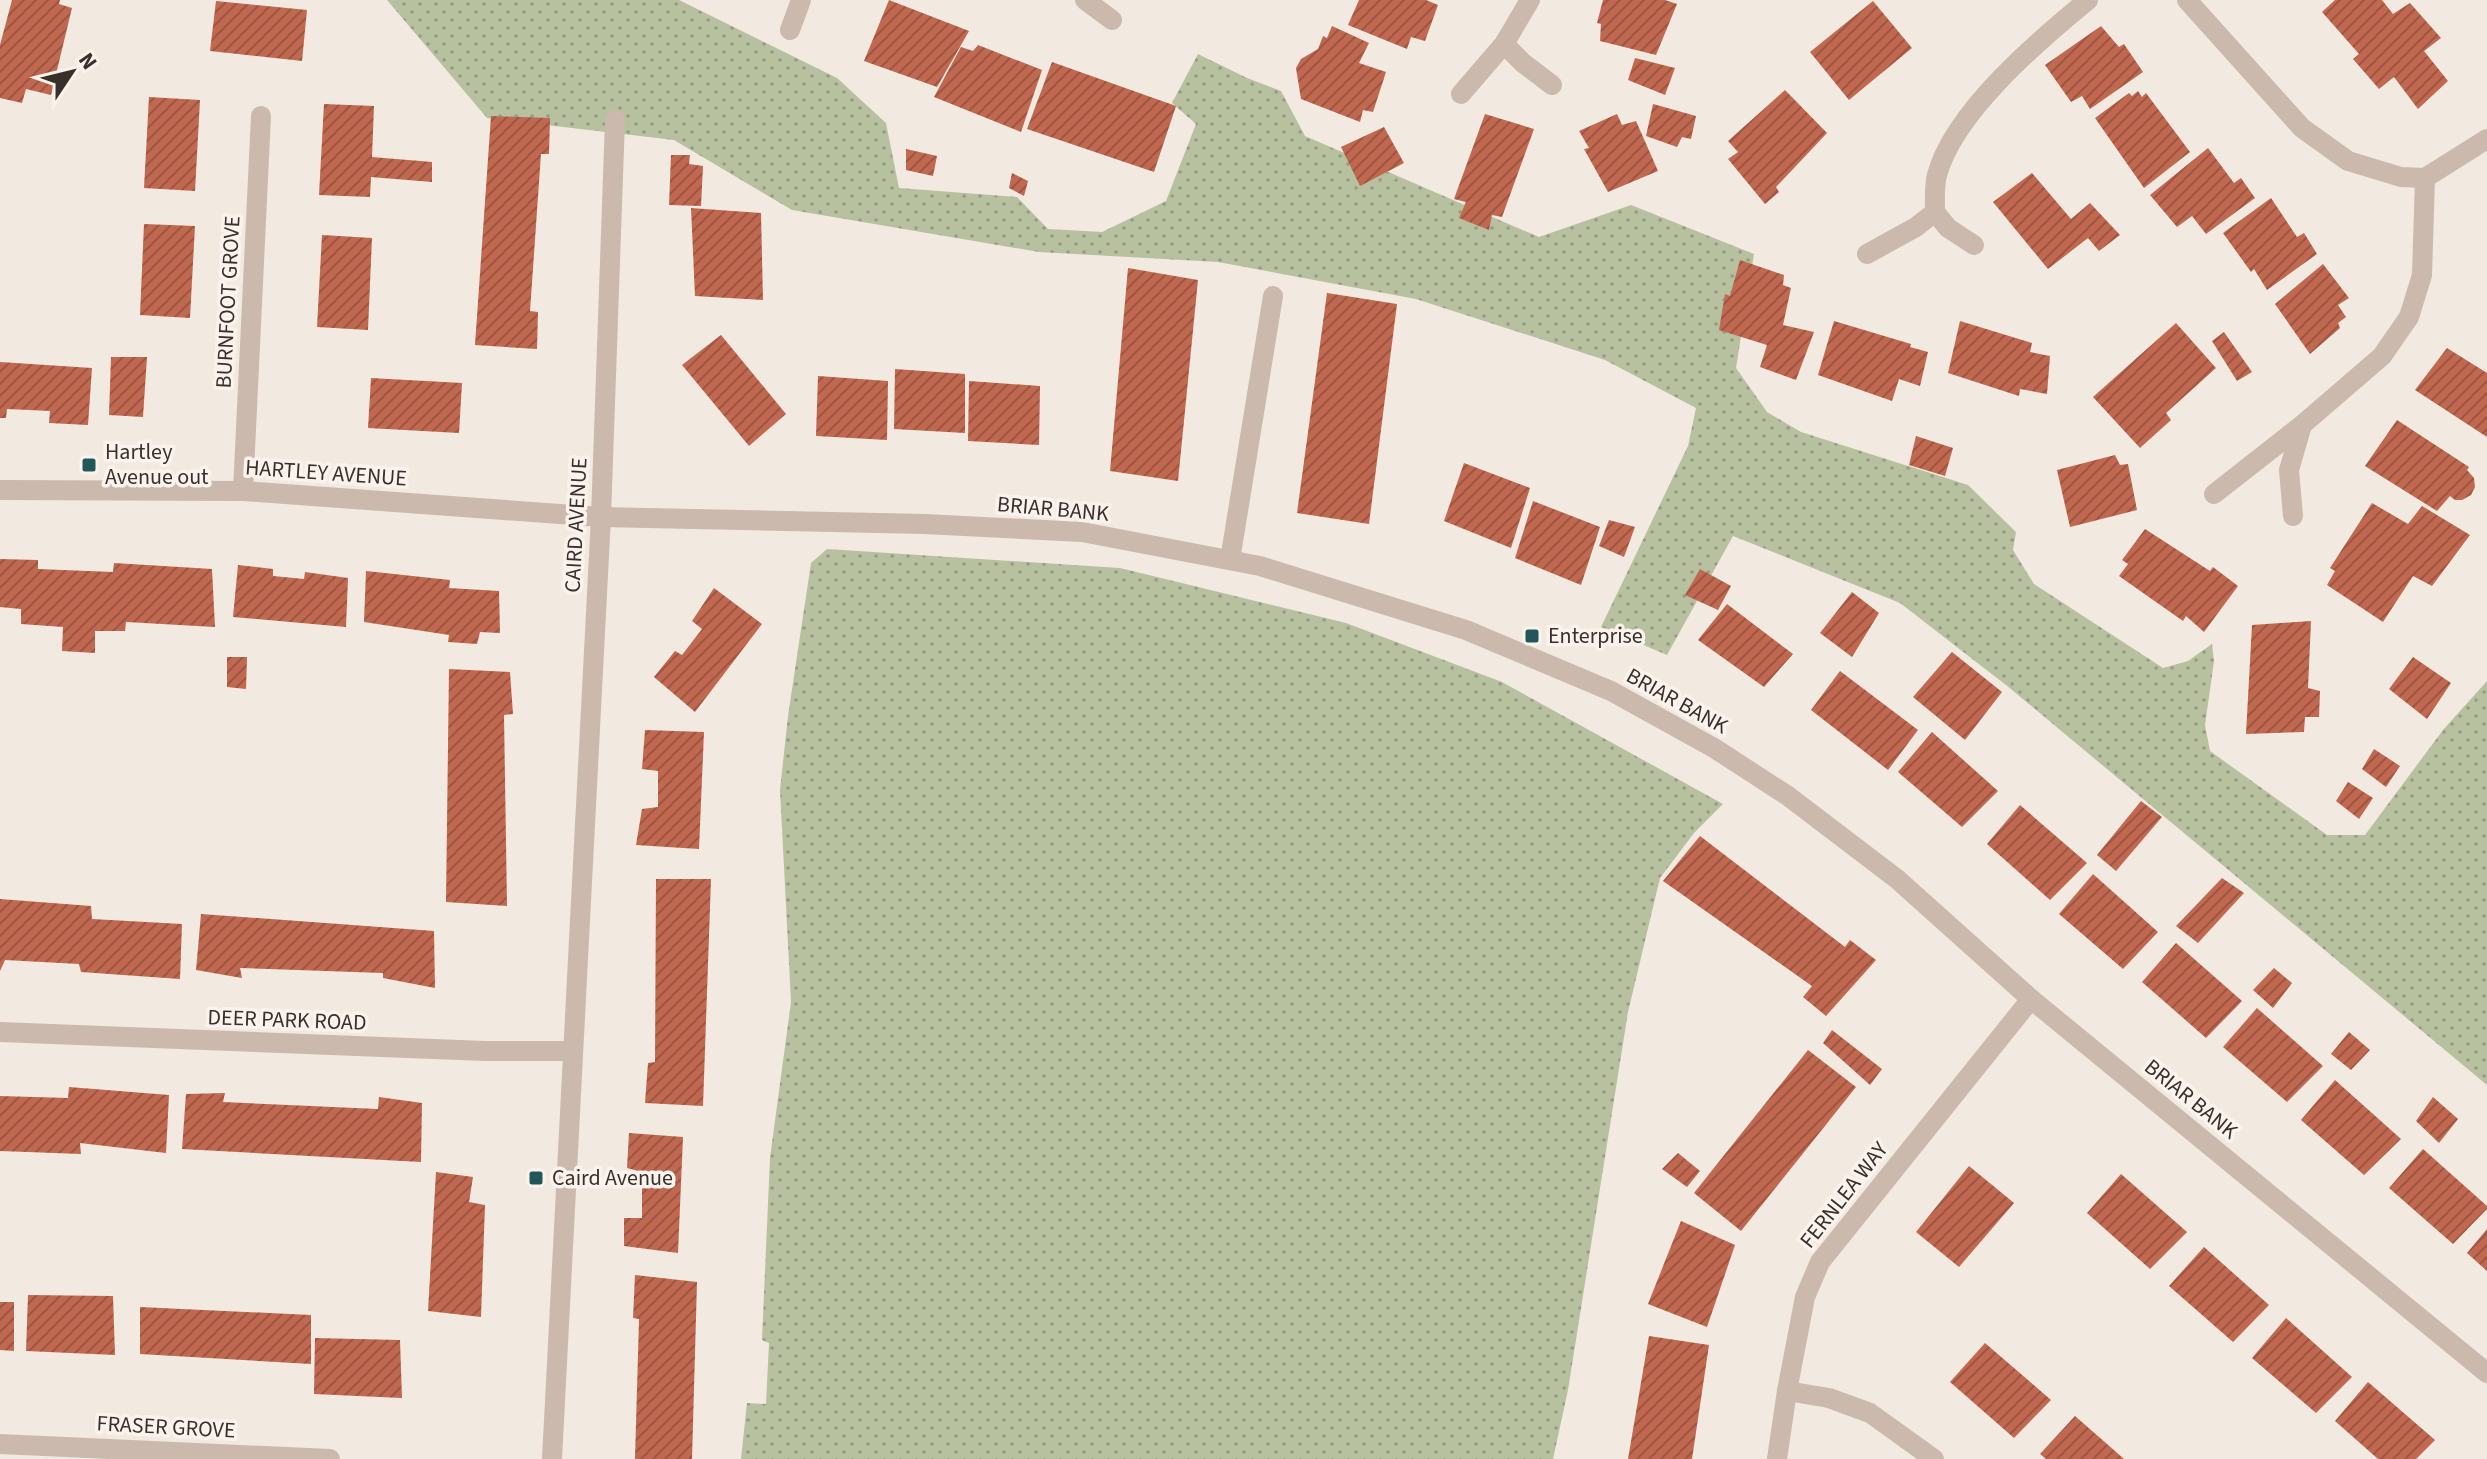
<svg xmlns="http://www.w3.org/2000/svg" width="2487" height="1459" viewBox="0 0 2487 1459" font-family="'Source Sans 3',sans-serif">
  <style>
    .park { fill: url(#park-dots) }
    .building { fill: url(#building-hatch) }
    .lines { fill: none; stroke-linecap: round; stroke-linejoin: round }
    .minor { stroke: #cab9ac; stroke-width: 20 }
    .poi-dot { fill: #225759; stroke: #faf3ed; stroke-width: 3 }
    .labels { text-anchor: middle; dominant-baseline: central; stroke-width: 7; stroke-linejoin: round; paint-order: stroke }
    .street-label { font-size: 22px; fill: #392f2b; stroke: #faf3ed }
    .poi-label { font-size: 22px; fill: #392f2b; stroke: #faf3ed; text-anchor: start }
  </style>
  <defs>
    <pattern id="park-dots" width="8" height="8" patternUnits="userSpaceOnUse" patternTransform="scale(2)"><rect width="8" height="8" fill="#b7c1a0"/><path d="M2 2h.1M6 6h.1" fill="none" stroke="#969d83" stroke-width="1.8" stroke-linecap="round"/></pattern>
    <pattern id="building-hatch" width="6" height="6" patternUnits="userSpaceOnUse" patternTransform="scale(2)"><rect width="6" height="6" fill="#c16850"/><path d="M-1 1l2-2M0 6l6-6M5 7l2-2" fill="none" stroke="#9e5643"/></pattern>
  </defs>
  <rect width="100%" height="100%" fill="#f2e9e0"/>
  <!-- park -->
  <g class="park">
    <polygon points="387,0 679,0 837,78 886,123 899,188 1017,197 1048,229 1102,232 1166,201 1196,124 1172,103 1198,54 1247,78 1281,91 1305,136 1539,237 1631,205 1754,254 1736,368 1767,412 1801,432 1968,485 2016,532 2013,550 2034,584 2163,668 2188,661 2212,644 2214,661 2205,725 2210,751 2327,835 2365,835 2443,730 2487,681 2487,1085 2006,685 1900,603 1733,536 1667,655 1601,627 1688,446 1696,408 1605,360 1416,299 1218,262 1039,252 792,210 674,140 487,118"/>
    <polygon points="827,549 1120,568 1346,623 1502,682 1723,804 1694,833 1660,878 1628,1012 1568,1390 1553,1459 741,1459 747,1403 766,1404 769,1343 762,1340 770,1158 791,1002 780,790 788,716 811,563"/>
  </g>
  <!-- building -->
  <g class="building">
    <polygon points="12,0 60,0 59,4 72,8 51,95 26,89 22,103 0,98 0,45"/>
    <polygon points="889,0 969,31 937,87 864,61"/>
    <polygon points="1359,0 1426,0 1438,5 1425,41 1411,37 1407,49 1348,25"/>
    <polygon points="1603,0 1665,0 1677,4 1656,55 1600,41 1601,24 1597,23"/>
    <polygon points="2335,0 2382,0 2393,14 2410,3 2441,38 2424,51 2448,81 2418,109 2394,77 2379,89 2353,59 2359,54 2322,12"/>
    <polygon points="216,1 307,10 302,61 210,51"/>
    <polygon points="1873,1 1912,48 1849,100 1810,52"/>
    <polygon points="1332,26 1369,43 1359,63 1386,72 1373,112 1363,110 1360,122 1301,99 1296,68 1301,59 1318,49 1323,36 1327,38"/>
    <polygon points="2101,26 2119,47 2124,44 2143,72 2090,109 2082,96 2071,102 2045,65"/>
    <polygon points="978,45 1042,70 1021,132 934,97 961,47 973,51"/>
    <polygon points="1635,58 1675,68 1665,95 1628,80"/>
    <polygon points="1052,62 1176,106 1154,172 1027,129"/>
    <polygon points="1785,90 1827,133 1776,187 1779,192 1765,204 1728,159 1738,152 1728,141"/>
    <polygon points="2138,91 2142,97 2146,93 2190,152 2144,188 2095,118 2129,93 2132,96"/>
    <polygon points="149,97 200,100 195,191 144,188"/>
    <polygon points="324,104 374,106 372,157 432,162 432,182 371,177 370,197 319,195"/>
    <polygon points="1653,104 1696,116 1691,139 1682,137 1677,147 1646,136"/>
    <polygon points="1485,114 1534,129 1502,217 1492,215 1489,230 1459,218 1466,202 1454,199"/>
    <polygon points="1617,114 1622,125 1636,121 1658,171 1608,192 1584,149 1589,148 1579,131"/>
    <polygon points="491,116 550,118 549,154 541,154 530,311 538,312 537,349 475,345"/>
    <polygon points="1384,127 1404,163 1360,186 1341,147"/>
    <polygon points="2208,148 2234,183 2241,178 2255,198 2206,234 2192,216 2177,227 2150,195"/>
    <polygon points="906,149 937,156 933,176 906,170"/>
    <polygon points="671,155 690,155 689,164 703,166 701,206 669,205"/>
    <polygon points="1012,173 1028,181 1024,196 1009,188"/>
    <polygon points="2032,173 2071,219 2090,203 2120,235 2099,251 2088,238 2048,269 1993,202"/>
    <polygon points="2271,198 2297,237 2304,233 2317,254 2267,290 2254,269 2251,272 2223,233"/>
    <polygon points="691,208 761,213 763,300 695,296"/>
    <polygon points="144,224 195,226 190,318 140,315"/>
    <polygon points="322,235 372,238 368,330 317,327"/>
    <polygon points="1740,260 1784,275 1783,285 1791,288 1783,325 1814,332 1796,380 1760,367 1767,345 1719,330 1725,294 1730,296"/>
    <polygon points="2323,264 2349,298 2338,305 2346,317 2338,323 2340,328 2310,354 2275,304"/>
    <polygon points="1128,268 1198,280 1178,481 1110,471"/>
    <polygon points="1327,293 1397,304 1369,524 1297,513"/>
    <polygon points="1834,321 1911,344 1910,347 1928,352 1920,386 1899,379 1892,401 1818,375"/>
    <polygon points="1960,321 2032,343 2030,352 2050,356 2047,394 2020,389 2019,396 1948,373"/>
    <polygon points="2176,323 2216,368 2166,413 2171,420 2140,448 2093,397"/>
    <polygon points="2224,332 2252,372 2237,381 2212,341"/>
    <polygon points="721,335 786,414 749,446 682,365"/>
    <polygon points="2447,348 2487,373 2487,437 2415,390"/>
    <polygon points="111,357 147,357 143,417 109,415"/>
    <polygon points="0,362 92,368 88,425 49,423 50,411 7,409 6,418 0,418"/>
    <polygon points="895,369 965,374 965,433 894,429"/>
    <polygon points="818,376 888,381 887,440 816,436"/>
    <polygon points="371,378 462,383 459,433 368,428"/>
    <polygon points="969,381 1040,386 1039,445 968,441"/>
    <polygon points="2397,420 2469,467 2467,470 2474,478 2475,487 2471,495 2462,500 2455,500 2450,496 2437,511 2365,466"/>
    <polygon points="1916,436 1953,448 1945,476 1909,465"/>
    <polygon points="2115,455 2120,465 2128,464 2137,510 2070,527 2057,470"/>
    <polygon points="1464,463 1530,488 1511,548 1444,521"/>
    <polygon points="1533,501 1600,527 1581,585 1515,558"/>
    <polygon points="2372,503 2408,524 2422,506 2470,535 2432,586 2413,576 2383,622 2327,585 2335,571 2330,568"/>
    <polygon points="1609,520 1635,527 1624,557 1599,546"/>
    <polygon points="2145,529 2210,571 2213,567 2238,586 2204,632 2186,616 2183,621 2119,576 2128,564 2122,560"/>
    <polygon points="0,559 38,560 38,569 113,572 114,563 212,569 215,627 126,622 125,631 95,631 95,653 62,651 63,627 21,624 21,609 0,607"/>
    <polygon points="238,565 273,569 273,576 304,579 305,572 348,578 346,627 233,617"/>
    <polygon points="1700,569 1731,586 1718,610 1685,595"/>
    <polygon points="366,571 450,580 449,588 499,591 500,633 480,632 477,644 448,642 449,635 364,622"/>
    <polygon points="714,588 762,624 695,712 654,677 675,651 682,655 702,629 692,621"/>
    <polygon points="1852,592 1879,613 1852,657 1820,633"/>
    <polygon points="1727,604 1793,654 1764,687 1698,640"/>
    <polygon points="2311,621 2308,688 2320,691 2319,717 2305,717 2304,732 2246,734 2252,625"/>
    <polygon points="1952,652 2002,692 1965,740 1913,697"/>
    <polygon points="227,657 247,657 246,689 227,687"/>
    <polygon points="2413,657 2451,683 2427,719 2389,689"/>
    <polygon points="449,669 510,672 513,714 504,715 507,906 446,902"/>
    <polygon points="1840,671 1918,730 1888,770 1811,710"/>
    <polygon points="645,730 704,732 699,849 636,845 642,809 658,807 658,771 642,769"/>
    <polygon points="1932,732 1998,791 1962,827 1898,772"/>
    <polygon points="2374,749 2400,766 2386,787 2362,769"/>
    <polygon points="2348,782 2373,798 2359,819 2336,801"/>
    <polygon points="2141,801 2162,817 2116,871 2097,855"/>
    <polygon points="2020,805 2087,863 2050,900 1987,844"/>
    <polygon points="1700,836 1845,947 1850,940 1876,960 1826,1016 1803,997 1812,986 1663,881"/>
    <polygon points="2093,874 2158,932 2123,969 2059,914"/>
    <polygon points="2222,878 2244,893 2198,943 2176,926"/>
    <polygon points="656,879 711,879 703,1106 645,1103 648,1063 655,1062"/>
    <polygon points="0,899 91,906 92,919 182,924 180,979 81,972 79,964 5,960 0,971"/>
    <polygon points="201,914 434,931 435,988 383,978 383,973 240,968 242,978 196,970"/>
    <polygon points="2176,943 2242,1001 2206,1038 2142,982"/>
    <polygon points="2274,968 2292,983 2273,1008 2253,990"/>
    <polygon points="2257,1008 2323,1066 2287,1102 2223,1047"/>
    <polygon points="1832,1030 1882,1069 1870,1085 1823,1043"/>
    <polygon points="2349,1032 2370,1050 2351,1070 2331,1054"/>
    <polygon points="1808,1050 1856,1087 1741,1231 1694,1193"/>
    <polygon points="2335,1080 2401,1139 2364,1175 2301,1120"/>
    <polygon points="69,1087 169,1095 166,1153 80,1143 81,1154 0,1151 0,1096 68,1098"/>
    <polygon points="225,1093 223,1102 378,1109 379,1097 422,1103 421,1162 182,1149 186,1094"/>
    <polygon points="2433,1097 2458,1119 2439,1143 2416,1121"/>
    <polygon points="629,1133 683,1137 678,1253 624,1246 624,1218 642,1218 642,1172 627,1168"/>
    <polygon points="2423,1149 2487,1206 2487,1209 2453,1244 2389,1188"/>
    <polygon points="1678,1153 1700,1171 1687,1187 1662,1169"/>
    <polygon points="1969,1166 2014,1203 1959,1267 1916,1232"/>
    <polygon points="436,1172 473,1177 469,1202 485,1205 481,1317 428,1311"/>
    <polygon points="2121,1174 2187,1232 2150,1269 2087,1213"/>
    <polygon points="1681,1221 1735,1245 1707,1327 1648,1304"/>
    <polygon points="2487,1229 2487,1271 2467,1253"/>
    <polygon points="2204,1247 2269,1305 2233,1342 2169,1286"/>
    <polygon points="635,1275 697,1282 692,1459 635,1459 639,1319 633,1318"/>
    <polygon points="28,1295 113,1296 115,1355 26,1351"/>
    <polygon points="0,1302 14,1302 14,1351 0,1350"/>
    <polygon points="140,1307 311,1315 311,1364 140,1354"/>
    <polygon points="2286,1318 2352,1377 2316,1413 2252,1358"/>
    <polygon points="1649,1336 1709,1345 1692,1459 1628,1459"/>
    <polygon points="315,1338 400,1340 402,1398 314,1394"/>
    <polygon points="1985,1343 2051,1400 2014,1438 1950,1382"/>
    <polygon points="2368,1382 2435,1440 2416,1459 2378,1459 2335,1421"/>
    <polygon points="2075,1416 2107,1444 2124,1459 2046,1459 2040,1454"/>
  </g>
  <g class="lines">
    <!-- minor -->
    <g class="minor">
      <polyline points="1085,0 1112,20"/>
      <polyline points="2187,0 2302,128 2348,161 2401,177 2425,178 2487,139"/>
      <polyline points="790,30 801,0"/>
      <polyline points="1504,44 1523,63 1552,85"/>
      <polyline points="1461,94 1504,44 1530,0"/>
      <path d="M1974,245L1948,228L1935,212C1935,200 1934,186 1937,175C1954,112 2038,41 2088,0"/>
      <polyline points="1867,254 1916,227 1935,212"/>
      <polyline points="0,490 243,491 601,517 925,524 1082,532 1260,566 1466,630 1611,691 1714,748 1788,796 1897,879 2031,999 2487,1373"/>
      <polyline points="243,491 261,116"/>
      <polyline points="2214,494 2302,425"/>
      <polyline points="2293,516 2289,470 2302,425 2382,356 2409,317 2422,275 2425,178"/>
      <polyline points="1230,560 1273,296"/>
      <polyline points="0,1032 485,1051 572,1051"/>
      <polyline points="1787,1391 1829,1398 1870,1413 1934,1459"/>
      <polyline points="0,1444 330,1459"/>
      <polyline points="552,1459 601,517 615,120"/>
      <polyline points="1777,1459 1787,1391 1805,1297 1820,1262 2031,999"/>
    </g>
  </g>
  <!-- markers -->
  <g class="poi-dot">
    <rect x="81" y="457" width="16" height="16" rx="4"/>
    <rect x="1524" y="628" width="16" height="16" rx="4"/>
    <rect x="528" y="1170" width="16" height="16" rx="4"/>
  </g>
  <g class="labels">
    <!-- street labels -->
    <g class="street-label">
      <text transform="translate(228 302) rotate(-87)">BURNFOOT GROVE</text>
      <text transform="translate(326 473) rotate(4)">HARTLEY AVENUE</text>
      <text transform="translate(1053 509) rotate(5)">BRIAR BANK</text>
      <text transform="translate(576 525) rotate(-87)">CAIRD AVENUE</text>
      <text transform="translate(1677 701) rotate(29)">BRIAR BANK</text>
      <text transform="translate(287 1020) rotate(2)">DEER PARK ROAD</text>
      <text transform="translate(2191 1099) rotate(39)">BRIAR BANK</text>
      <text transform="translate(1844 1195) rotate(-52)">FERNLEA WAY</text>
      <text transform="translate(166 1427) rotate(3)">FRASER GROVE</text>
    </g>
    <!-- poi labels -->
    <g class="poi-label">
      <text x="105" y="452">Hartley<tspan x="105" dy="25">Avenue out</tspan></text>
      <text x="1548" y="636">Enterprise</text>
      <text x="552" y="1178">Caird Avenue</text>
    </g>
  </g>
  <!-- north arrow -->
  <g transform="translate(72 72) rotate(55)" stroke="#faf3ed" stroke-width="6" paint-order="stroke">
  <path d="M0-6L14 30L0 20L-14 30Z" fill="#392f2b"/>
  <text y="-12" font-size="22" font-weight="bold" text-anchor="middle" fill="#392f2b">N</text>
  </g>
</svg>
